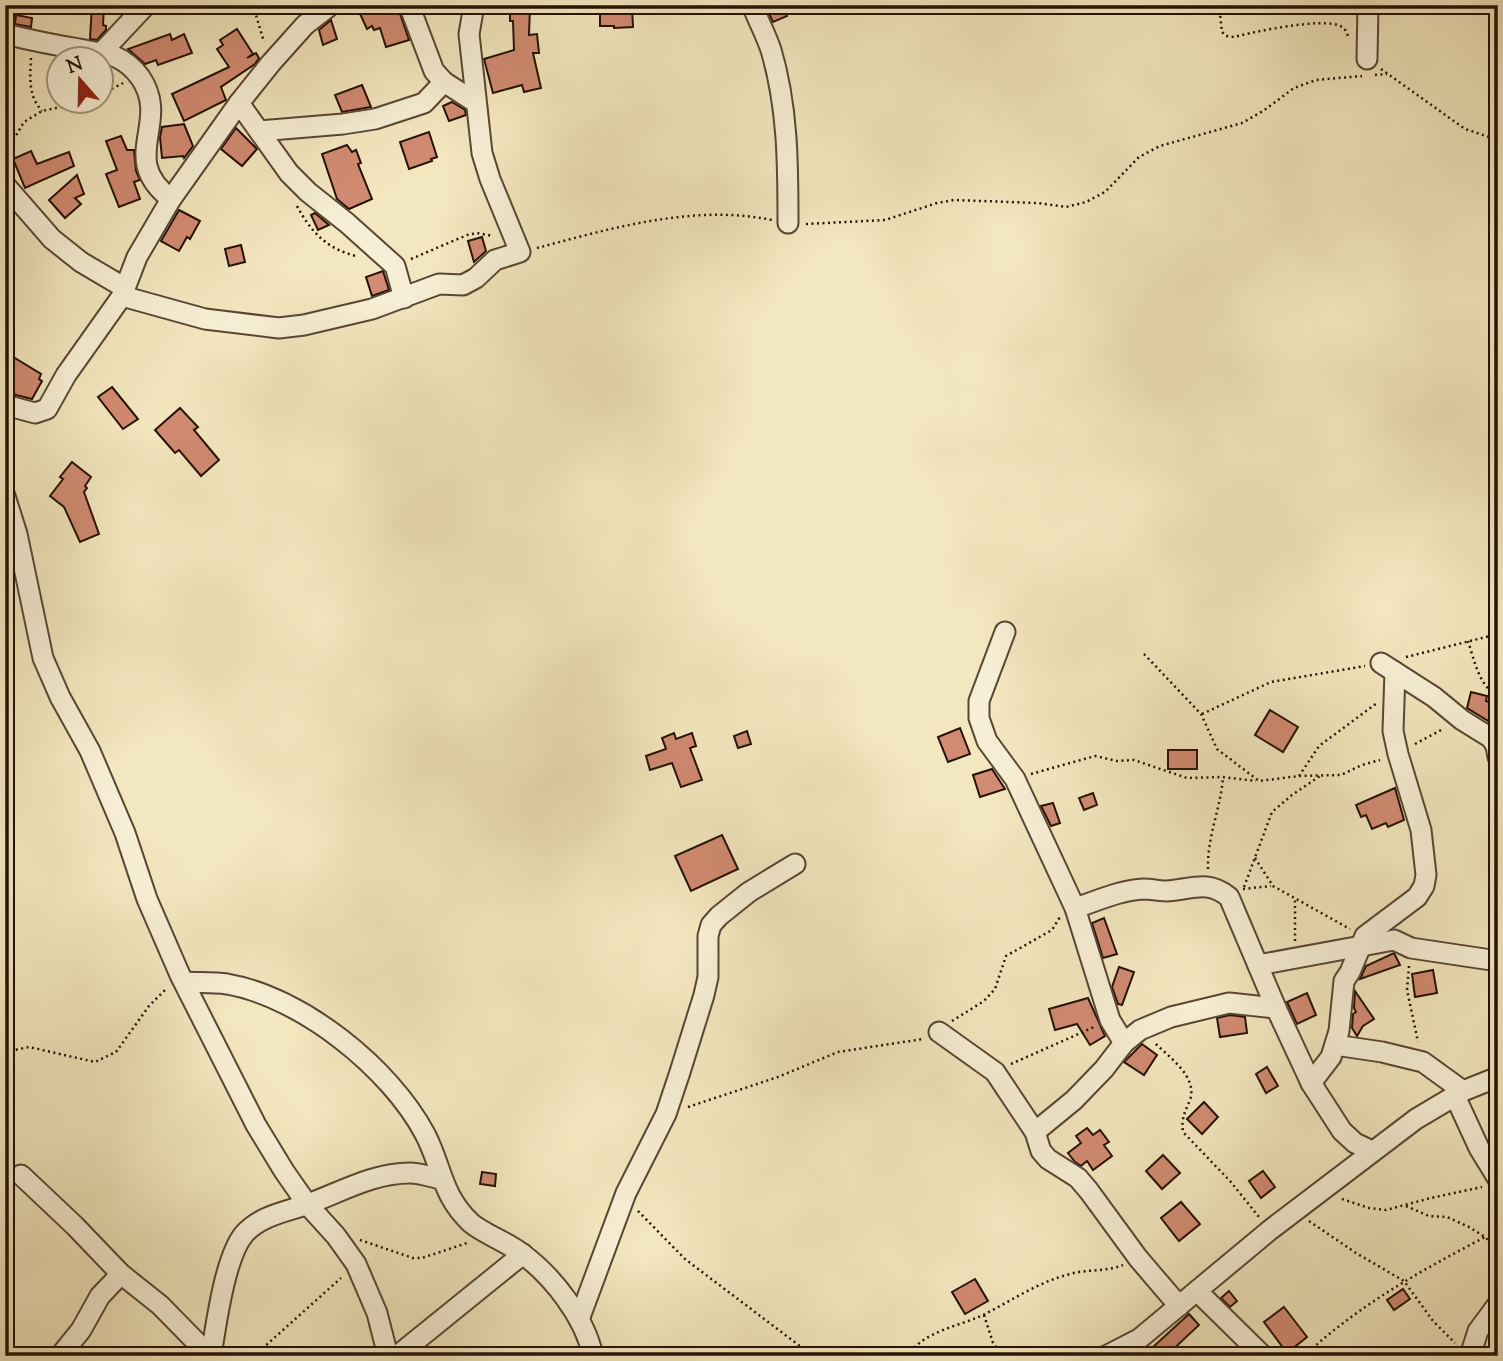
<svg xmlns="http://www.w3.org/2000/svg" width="1503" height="1361" viewBox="0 0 1503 1361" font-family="'Sorts Mill Goudy',serif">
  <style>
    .building { fill: #d18b72; stroke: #251105; stroke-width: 2 }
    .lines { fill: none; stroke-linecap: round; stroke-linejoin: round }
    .street-casing { stroke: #584634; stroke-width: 23 }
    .path { stroke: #251105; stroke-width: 2.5; stroke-dasharray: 2 3.5; stroke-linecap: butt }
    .street { stroke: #f7efd5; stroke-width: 19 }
  </style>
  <rect width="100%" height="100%" fill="#f3e7bf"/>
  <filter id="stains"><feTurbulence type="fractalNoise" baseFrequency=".00286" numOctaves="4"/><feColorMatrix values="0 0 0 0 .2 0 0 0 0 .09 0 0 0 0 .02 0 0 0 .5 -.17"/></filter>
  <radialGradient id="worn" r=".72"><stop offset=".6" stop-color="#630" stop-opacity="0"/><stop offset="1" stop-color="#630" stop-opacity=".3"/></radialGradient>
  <!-- building -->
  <g class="building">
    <polygon points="92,5 104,5 103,25 106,26 106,30 97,40 90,39"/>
    <polygon points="356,5 397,5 409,40 386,47 380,28 374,30 372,26 367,29"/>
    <polygon points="510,5 527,5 530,7 529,35 537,34 539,53 533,53 541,88 524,92 522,85 493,93 484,59 514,50 513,21 510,21"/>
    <polygon points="765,5 783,5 787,16 773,22"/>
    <polygon points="632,7 633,27 614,28 614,26 600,26 600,9"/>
    <polygon points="16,15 32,18 31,27 15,24"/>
    <polygon points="331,20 337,39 323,45 319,30"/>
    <polygon points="237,29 253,54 247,58 256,53 259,58 255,64 221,87 226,100 184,121 172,94 229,67 217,49 223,45 220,40"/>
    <polygon points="170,34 172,40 184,34 192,53 158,65 156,60 145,64 128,49"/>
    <polygon points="362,85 371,107 342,112 335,95"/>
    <polygon points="452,102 465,110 466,115 449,121 443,106"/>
    <polygon points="184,124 193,146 184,158 183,156 162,158 160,137 162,127"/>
    <polygon points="236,128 257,149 242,166 221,149"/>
    <polygon points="429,132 437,157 431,159 432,161 409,169 400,142"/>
    <polygon points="121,136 127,150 134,150 136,171 140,180 134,182 140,199 119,207 106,174 117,170 106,141"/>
    <polygon points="347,145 352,152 356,150 361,163 358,164 372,199 349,209 337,199 322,154"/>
    <polygon points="31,151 37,164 69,152 74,166 25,188 13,159"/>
    <polygon points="77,175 84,194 75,198 81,204 65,218 49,200"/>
    <polygon points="179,210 200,221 190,239 187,237 179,251 161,241"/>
    <polygon points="315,213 329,225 318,230 311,215"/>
    <polygon points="482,237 486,251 474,262 468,241"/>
    <polygon points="241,245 245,262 229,266 225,249"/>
    <polygon points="383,271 389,290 372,296 366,277"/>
    <polygon points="5,352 41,374 39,379 42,381 32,399 16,395 5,389"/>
    <polygon points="112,387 138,419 123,429 98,397"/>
    <polygon points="180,408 198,427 194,430 219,460 201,476 179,450 175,453 155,430"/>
    <polygon points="72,462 91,477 85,486 87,488 84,492 99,534 80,542 64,507 50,496 63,479 60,477"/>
    <polygon points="1471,692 1487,696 1486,701 1497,704 1490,722 1467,708"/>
    <polygon points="1270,710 1298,727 1283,752 1255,735"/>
    <polygon points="960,728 970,754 948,762 938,737"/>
    <polygon points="747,731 751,744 738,748 734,736"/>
    <polygon points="674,733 676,739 692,733 696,746 690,748 702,780 681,787 672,763 650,770 646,756 666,749 662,738"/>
    <rect x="1168" y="750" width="29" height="19"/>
    <polygon points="992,769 1005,789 980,797 973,775"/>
    <polygon points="1395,788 1404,820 1388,827 1386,823 1372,829 1366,815 1361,817 1356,805"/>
    <polygon points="1093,793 1097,805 1084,810 1079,798"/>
    <polygon points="1053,803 1060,823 1051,826 1041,806"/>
    <polygon points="722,835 738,869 691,891 675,856"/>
    <polygon points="1104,918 1117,954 1103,958 1092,923"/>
    <polygon points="1394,953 1400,965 1360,979 1366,966"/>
    <polygon points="1119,967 1134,972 1122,1005 1118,1004 1112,987"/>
    <polygon points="1433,970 1437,993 1415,997 1412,974"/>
    <polygon points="1355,991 1374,1019 1363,1026 1357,1036 1352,1028 1353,1014 1356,1012 1354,1008"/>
    <polygon points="1307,993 1316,1015 1297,1024 1287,1002"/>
    <polygon points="1088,998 1105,1036 1090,1045 1077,1024 1055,1030 1049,1009"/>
    <polygon points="1230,1015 1245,1017 1247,1033 1220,1037 1217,1018"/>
    <polygon points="1142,1044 1157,1055 1144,1075 1124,1062"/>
    <polygon points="1267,1067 1278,1086 1266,1093 1256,1074"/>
    <polygon points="1204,1102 1218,1117 1202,1134 1187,1119"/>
    <polygon points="1087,1128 1093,1135 1100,1130 1109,1142 1104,1145 1112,1156 1093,1170 1087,1161 1081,1166 1075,1162 1068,1153 1081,1143 1076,1136"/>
    <polygon points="1163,1155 1180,1173 1162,1189 1146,1171"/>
    <polygon points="1263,1171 1275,1187 1261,1198 1249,1181"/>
    <polygon points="482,1172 496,1174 495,1186 480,1184"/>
    <polygon points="1181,1202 1200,1224 1179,1241 1161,1218"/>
    <polygon points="975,1279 988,1301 965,1314 952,1292"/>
    <polygon points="1403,1289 1410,1299 1394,1310 1387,1300"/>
    <polygon points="1229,1291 1237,1301 1230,1307 1221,1298"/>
    <polygon points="1284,1307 1307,1337 1287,1353 1264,1322"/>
    <polygon points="1189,1314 1199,1325 1166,1356 1161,1356 1153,1347"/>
  </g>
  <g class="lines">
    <!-- street casing -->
    <g class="street-casing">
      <g id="street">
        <polyline points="409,5 434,71 444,82 475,102"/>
        <path d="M752,5C758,20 766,35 771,50C788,107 788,165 788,223"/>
        <path d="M5,34C30,40 54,45 79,49C91,52 105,52 116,57C125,61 134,69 140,77C172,123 117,158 171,199"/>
        <polyline points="101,53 146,5"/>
        <polyline points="1367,59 1368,5"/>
        <polyline points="239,103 289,173 308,192 347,223 395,266 404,298"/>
        <polyline points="259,131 343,124 375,119 424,103 444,82"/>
        <polyline points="5,185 52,239 81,262 125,288"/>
        <polyline points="122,296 205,319 279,328 304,325 372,309 439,284 463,285 476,278 495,260 520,252 490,179 482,153 469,34 474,5"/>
        <polyline points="5,405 35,413 47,409 66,375 122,296 137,257 171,199 239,103 271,63 305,25 331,5"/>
        <polyline points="5,496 17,534 43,658 60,697 90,751 125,833 147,899 180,975 256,1125 284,1171 307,1204 336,1236 356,1264 377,1313 388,1356"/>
        <polyline points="1005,632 979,701 979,718 987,741 1015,779 1075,908 1110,1020 1124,1043"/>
        <polyline points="1381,663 1434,697 1462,720 1491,738 1496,746 1498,757"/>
        <path d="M1075,908C1097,901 1120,890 1144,889C1151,889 1158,891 1166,891C1191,890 1207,879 1229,897L1276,1008L1311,1083L1342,1131L1355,1143L1372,1151"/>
        <polyline points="1258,965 1394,940 1411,948 1498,961"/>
        <path d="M184,982C198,983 213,982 227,984C302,997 390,1068 425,1134C442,1166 441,1195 471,1223C484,1234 507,1242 521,1253C553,1276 585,1318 593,1356"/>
        <polyline points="939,1032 995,1072 1035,1132 1041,1151 1048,1159 1078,1178 1089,1191 1138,1258 1179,1306"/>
        <polyline points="1335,1045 1382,1052 1423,1062 1463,1091"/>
        <polyline points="1311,1083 1331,1057 1339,1031 1344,981 1350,972 1365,936 1417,897 1424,886 1426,875 1421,830 1398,754 1393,731 1395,672"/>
        <polyline points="1455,1096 1479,1148 1498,1179"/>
        <polyline points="1035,1132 1074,1100 1104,1069 1124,1043 1140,1030 1171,1017 1229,1003 1276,1008"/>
        <polyline points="21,1175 75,1226 121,1274 160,1305 210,1356"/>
        <polyline points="1197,1291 1263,1356"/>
        <polyline points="580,1317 626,1193 666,1114 680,1072 704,995 708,977 708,936 711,925 719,916 749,892 795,864"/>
        <polyline points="60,1356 81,1330 100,1296 121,1274"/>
        <path d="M211,1356C216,1325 225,1255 245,1233C262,1215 286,1212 308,1204C341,1192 373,1173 410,1173C420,1173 431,1177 441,1179"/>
        <polyline points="397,1356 523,1254"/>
        <polyline points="1106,1356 1139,1339 1270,1230 1416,1119 1463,1091 1498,1077"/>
        <polyline points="1470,1356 1478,1331 1498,1304"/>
      </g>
    </g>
    <!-- path -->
    <g class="path">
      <polyline points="253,5 264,42"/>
      <path d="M1219,5L1222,32L1226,36L1234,37C1253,32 1323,17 1340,26C1346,28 1347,34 1349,39"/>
      <path d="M31,58C30,77 28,96 42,111"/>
      <polyline points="1381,69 1465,129 1498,140"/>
      <polyline points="1375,75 1387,74"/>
      <polyline points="102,94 123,83"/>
      <polyline points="5,154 24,122 42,111 84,102"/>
      <path d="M297,206C311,232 327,249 356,256"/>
      <polyline points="806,224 885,220 937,203 954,200 1037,203 1066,207 1086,202 1105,192 1139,157 1160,146 1242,123 1263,111 1294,88 1316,80 1362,76"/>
      <path d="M537,248C612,228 694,204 772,220"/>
      <polyline points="411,259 467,235 477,233 493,236"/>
      <path d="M1468,641C1474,659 1479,687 1498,696"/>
      <polyline points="1144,654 1201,714 1217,749 1259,781 1299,776 1341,775 1362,765 1380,760"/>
      <polyline points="1406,657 1498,634"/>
      <polyline points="1202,714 1271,682 1365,666"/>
      <polyline points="1415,744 1443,729"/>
      <polyline points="1031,774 1095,756 1117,761 1134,760 1187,778 1223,777 1256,781"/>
      <polyline points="1299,776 1319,746 1377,703"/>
      <polyline points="1255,858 1273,886 1350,929"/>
      <path d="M1208,869C1207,836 1221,808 1223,777"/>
      <polyline points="1244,887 1272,812 1292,795 1320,776"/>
      <polyline points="1243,889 1271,886"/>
      <polyline points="1295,941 1295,900"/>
      <polyline points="1409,966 1407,990 1418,1042"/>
      <polyline points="952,1021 984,1001 995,989 1006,956 1052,930 1060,917"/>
      <path d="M1156,1044C1169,1057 1198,1077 1190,1100C1185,1112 1181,1118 1183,1132L1230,1181L1259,1217"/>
      <polyline points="5,1052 29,1047 95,1062 116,1052 149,1006 166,989"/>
      <polyline points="1011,1064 1094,1027"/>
      <polyline points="688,1107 778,1077 838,1052 923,1039"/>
      <polyline points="1342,1199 1369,1208 1386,1210 1431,1198 1482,1187"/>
      <polyline points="1406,1206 1429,1216 1447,1217 1469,1227 1485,1237 1498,1250"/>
      <polyline points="638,1211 685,1259 813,1356"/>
      <polyline points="1309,1221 1356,1253 1404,1281 1433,1321 1455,1343"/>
      <polyline points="360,1240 413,1258 422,1258 467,1243"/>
      <polyline points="984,1315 993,1343 1003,1356"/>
      <polyline points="254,1356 341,1278"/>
      <path d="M907,1356C926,1329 960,1327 987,1313C1014,1299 1039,1282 1070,1274C1087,1269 1106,1272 1123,1265"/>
      <path d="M1304,1356C1360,1304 1419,1272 1485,1237"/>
    </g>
    <!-- street -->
    <use href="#street" class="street"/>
  </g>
  <!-- margin -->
  <rect width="1503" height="1361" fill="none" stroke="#f3e7bf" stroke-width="28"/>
  <rect x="7" y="7" width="1489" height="1347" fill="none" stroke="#251105" stroke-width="3.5"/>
  <rect x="14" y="14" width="1475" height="1333" fill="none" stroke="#251105" stroke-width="2"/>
  <!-- north arrow -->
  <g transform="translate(80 80) rotate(340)"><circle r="33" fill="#f7efd5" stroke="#a39682" stroke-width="2"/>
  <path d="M0-5L12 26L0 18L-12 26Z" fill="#8f2418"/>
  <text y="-10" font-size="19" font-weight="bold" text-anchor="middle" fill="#251105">N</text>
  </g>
  <rect width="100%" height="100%" filter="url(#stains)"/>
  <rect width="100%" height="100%" fill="url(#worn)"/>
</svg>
